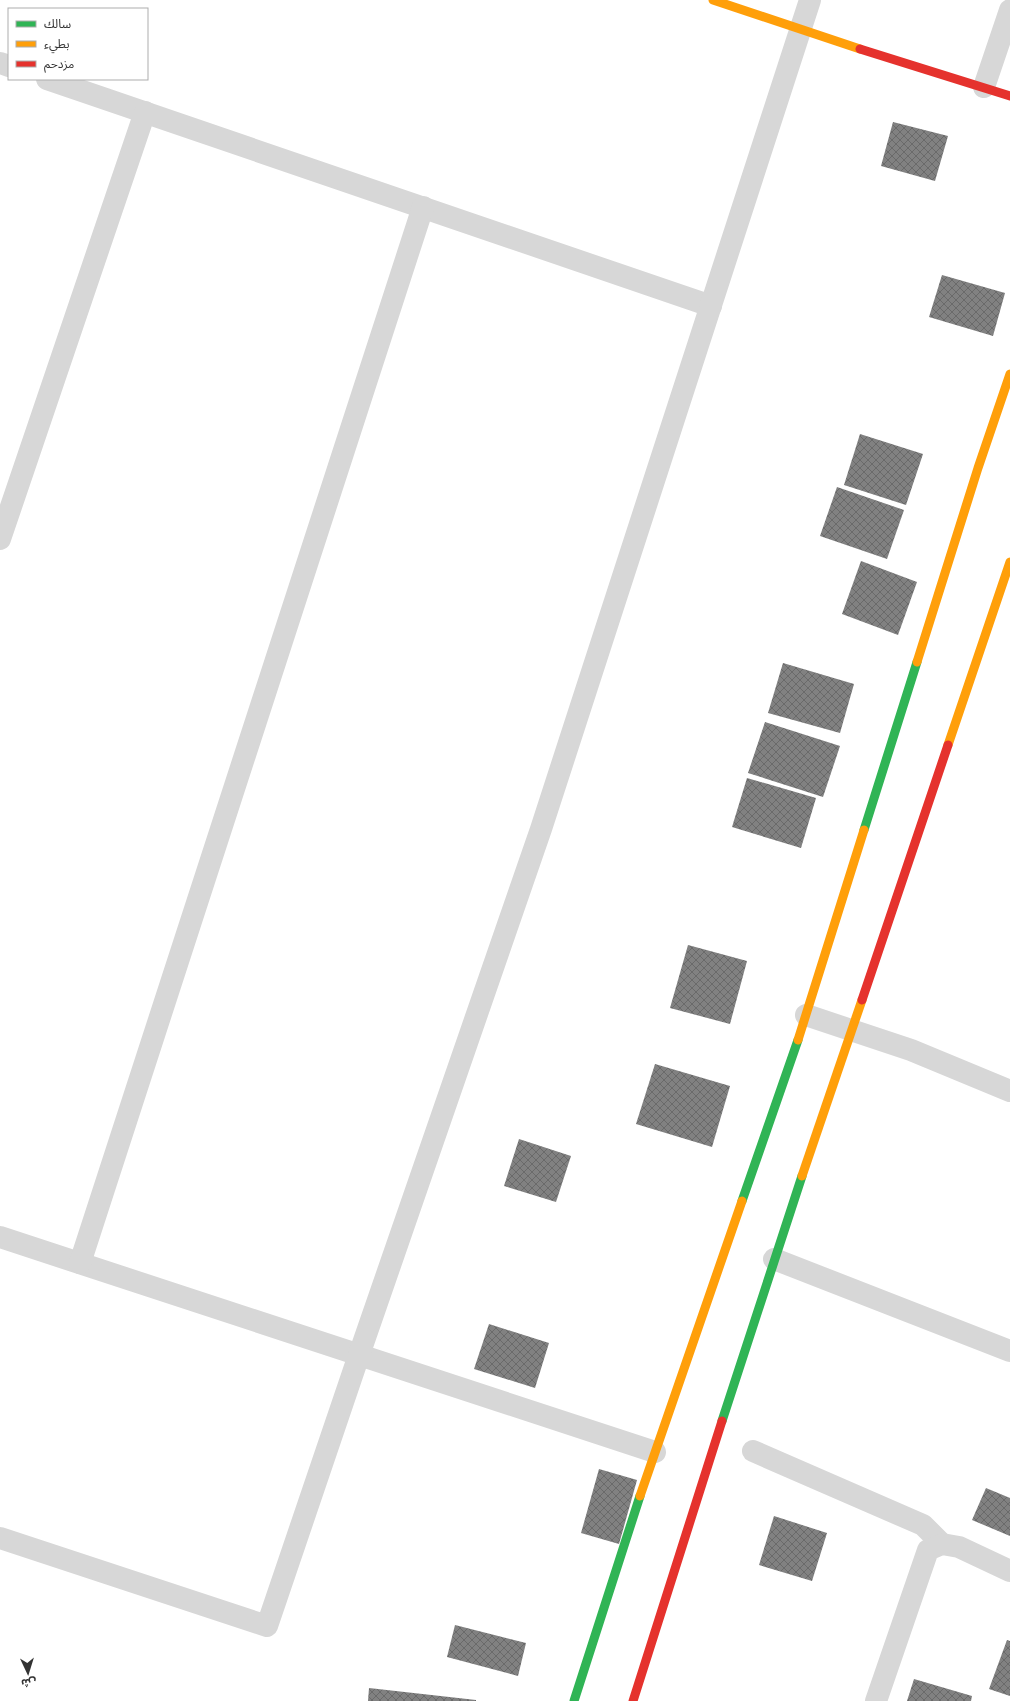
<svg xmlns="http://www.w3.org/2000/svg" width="1010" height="1701" viewBox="0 0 1010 1701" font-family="'Golos Text','Noto Sans Arabic',sans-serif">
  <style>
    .building { fill: url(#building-cross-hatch) }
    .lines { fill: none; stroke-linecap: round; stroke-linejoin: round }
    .street { stroke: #d7d7d7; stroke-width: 22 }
    .fast { stroke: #30b455; stroke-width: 9 }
    .slow { stroke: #ff9f0a; stroke-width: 9 }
    .jam { stroke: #e5322d; stroke-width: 9 }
  </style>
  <defs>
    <pattern id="building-cross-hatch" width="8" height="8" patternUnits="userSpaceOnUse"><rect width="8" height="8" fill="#818181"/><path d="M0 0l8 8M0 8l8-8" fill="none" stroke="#6a6a6a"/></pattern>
  </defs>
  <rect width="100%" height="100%" fill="#fff"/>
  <!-- building -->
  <g class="building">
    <polygon points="893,122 948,136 935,181 881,166"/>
    <polygon points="942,275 1005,293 993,336 929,317"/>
    <polygon points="860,434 923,454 906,505 844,485"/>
    <polygon points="837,487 904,510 887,559 820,536"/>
    <polygon points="861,561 917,582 898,635 842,614"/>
    <polygon points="783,663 854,684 840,733 768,713"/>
    <polygon points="765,722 840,746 823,797 748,773"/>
    <polygon points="747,778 816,798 801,848 732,827"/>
    <polygon points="688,945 747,961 730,1024 670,1008"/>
    <polygon points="655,1064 730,1086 712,1147 636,1124"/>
    <polygon points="519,1139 571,1156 556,1202 504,1186"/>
    <polygon points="489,1324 549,1343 535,1388 474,1369"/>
    <polygon points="599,1469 637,1480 619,1544 581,1533"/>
    <polygon points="986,1488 1010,1498 1010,1536 972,1520"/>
    <polygon points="774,1516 827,1533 812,1581 759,1565"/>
    <polygon points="455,1625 526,1643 518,1676 447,1657"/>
    <polygon points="1007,1640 1010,1641 1010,1696 989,1689"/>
    <polygon points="914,1679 972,1696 971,1701 907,1701"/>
    <polygon points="369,1688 476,1700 476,1701 368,1701"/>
  </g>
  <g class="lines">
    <!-- street -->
    <g class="street">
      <polyline points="0,63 9,66"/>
      <polyline points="47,79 711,306"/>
      <polyline points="984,87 1010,10"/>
      <polyline points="0,539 145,112"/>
      <polyline points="806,1015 911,1050 1010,1091"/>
      <polyline points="0,1237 655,1452"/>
      <polyline points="774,1259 1010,1351"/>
      <polyline points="80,1263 423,207"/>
      <polyline points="753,1451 923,1525 942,1544"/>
      <polyline points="0,1538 267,1626 359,1355 541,829 810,0"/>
      <polyline points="876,1701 928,1550 942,1544 959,1547 1010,1571"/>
    </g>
    <!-- fast -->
    <g class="fast">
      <polyline points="864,830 917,662"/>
      <polyline points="742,1201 798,1040"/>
      <polyline points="722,1421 802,1176"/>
      <polyline points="574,1701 640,1496"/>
    </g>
    <!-- slow -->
    <g class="slow">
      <polyline points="713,0 860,49"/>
      <polyline points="917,662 978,468 1010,374"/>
      <polyline points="948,745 1010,562"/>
      <polyline points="798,1040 864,830"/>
      <polyline points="802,1176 862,1000"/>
      <polyline points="640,1496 742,1201"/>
    </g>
    <!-- jam -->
    <g class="jam">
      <polyline points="860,49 1010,96"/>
      <polyline points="862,1000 948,745"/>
      <polyline points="633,1701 722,1421"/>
    </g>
  </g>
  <!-- legend -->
  <rect x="8" y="8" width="140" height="72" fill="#ffffff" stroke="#adadad"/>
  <rect x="16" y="21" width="20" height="6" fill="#30b455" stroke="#adadad"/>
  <text x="44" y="28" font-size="12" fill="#333333">سالك</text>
  <rect x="16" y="41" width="20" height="6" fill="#ff9f0a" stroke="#adadad"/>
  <text x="44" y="48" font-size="12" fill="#333333">بطيء</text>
  <rect x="16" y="61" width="20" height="6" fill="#e5322d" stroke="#adadad"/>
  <text x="44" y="68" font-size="12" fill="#333333">مزدحم</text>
  <!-- north arrow -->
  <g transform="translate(28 1673) rotate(176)" stroke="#ffffff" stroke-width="3" paint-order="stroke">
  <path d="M0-3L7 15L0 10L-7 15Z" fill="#333333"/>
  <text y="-6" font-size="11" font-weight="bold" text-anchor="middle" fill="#333333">ش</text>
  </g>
</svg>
